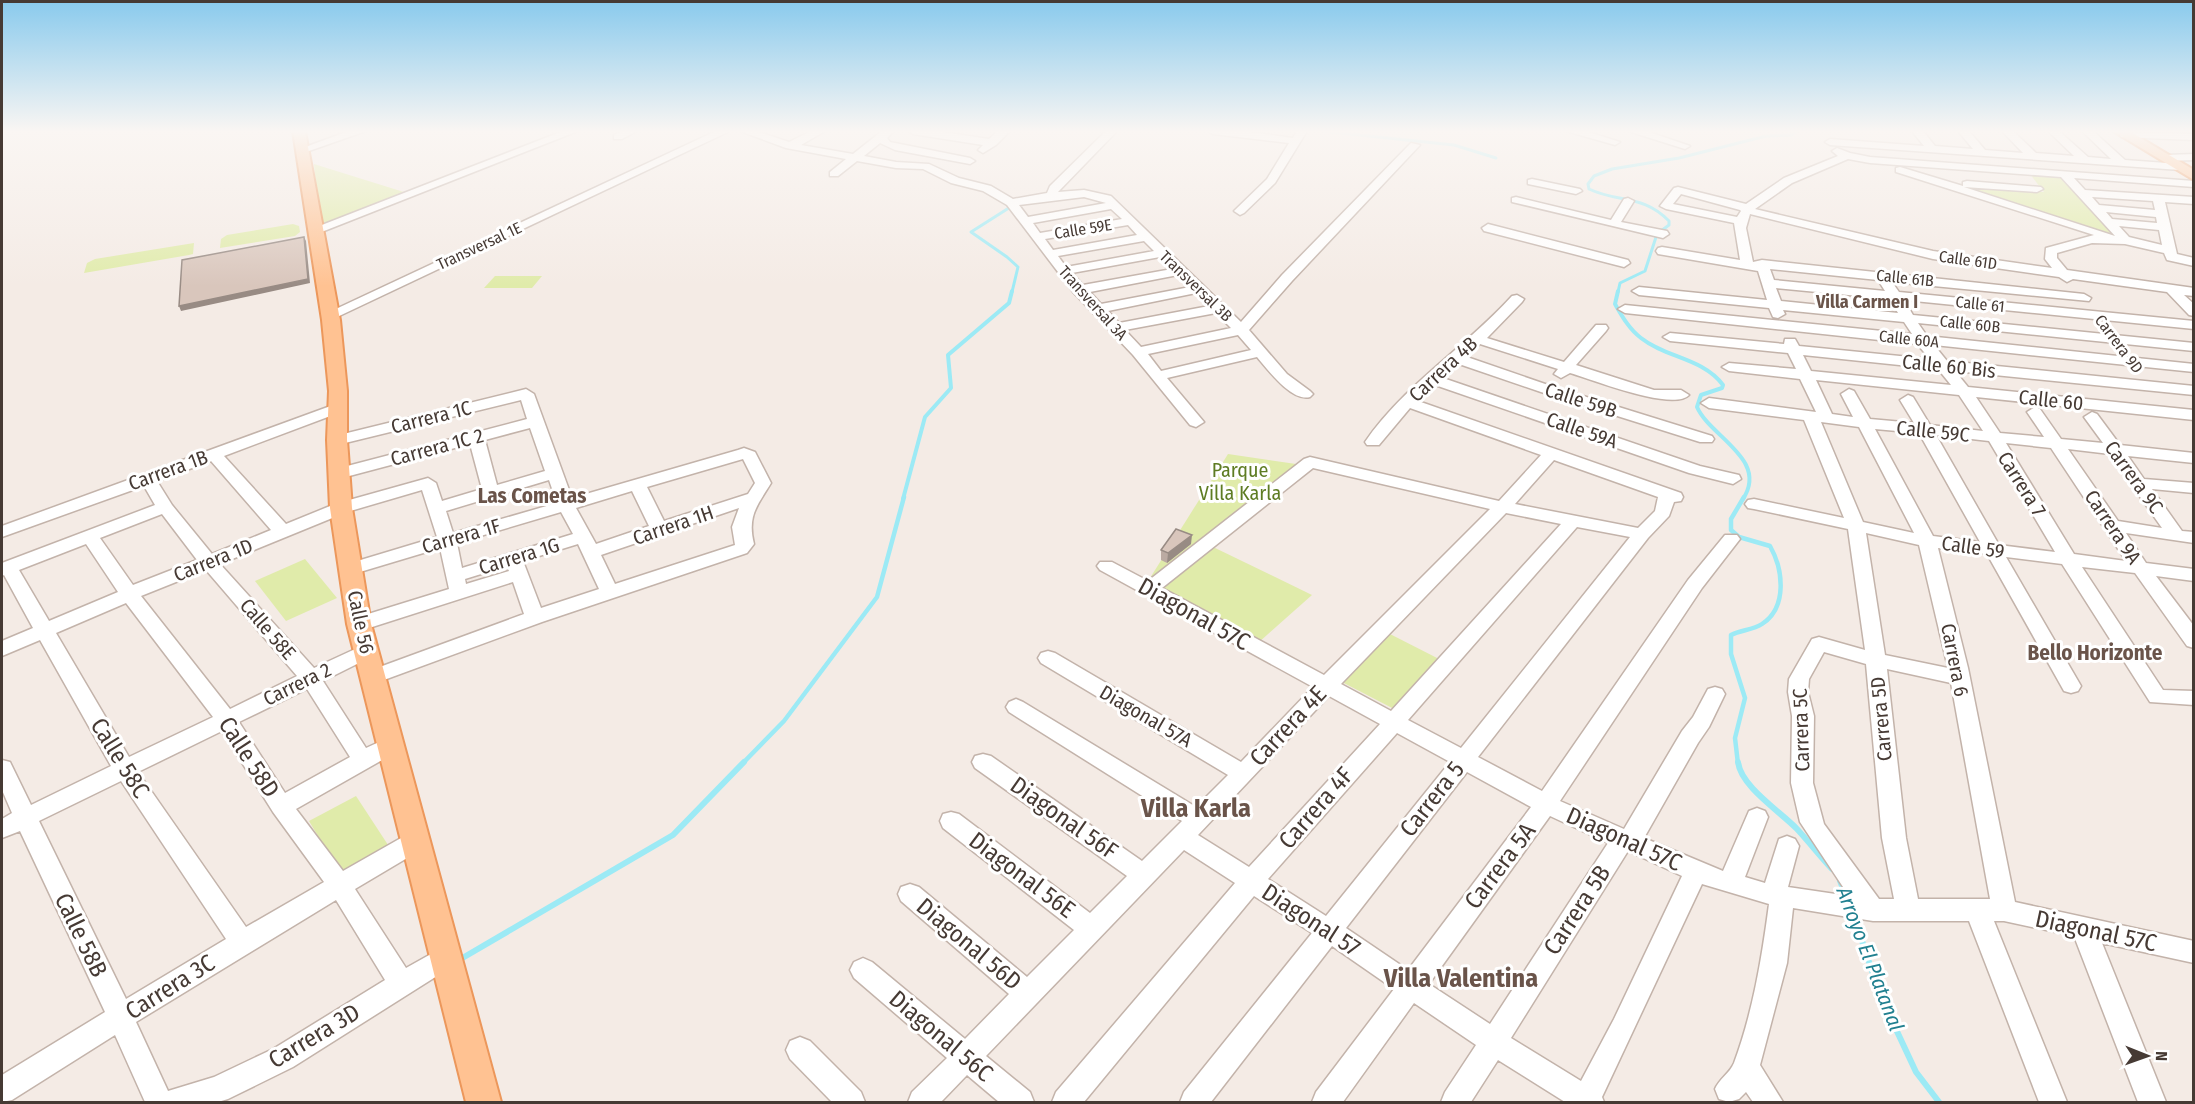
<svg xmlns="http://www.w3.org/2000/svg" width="2195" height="1104" viewBox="0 0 2195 1104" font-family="'Fira Sans Condensed',sans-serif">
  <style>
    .green { fill: #e0ebaa }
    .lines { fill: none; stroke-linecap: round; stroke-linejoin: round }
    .stream-far3 { stroke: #9ceaf5; stroke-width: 3 }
    .stream-far2 { stroke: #9ceaf5; stroke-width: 4 }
    .stream-far1 { stroke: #9ceaf5; stroke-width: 4.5 }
    .stream { stroke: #9ceaf5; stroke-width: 6 }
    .minor-casing { stroke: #c3b3aa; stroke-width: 3 }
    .major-casing { stroke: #ec975b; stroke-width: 4 }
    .minor { fill: #fff; fill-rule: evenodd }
    .major { fill: #ffc292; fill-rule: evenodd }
    .wall { fill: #bbaaa2 }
    .shaded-wall { fill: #988b84 }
    .building { fill: #d9c6bc; stroke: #988b84; stroke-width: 1.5 }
    .labels { text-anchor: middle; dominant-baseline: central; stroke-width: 6; stroke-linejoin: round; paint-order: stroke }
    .far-street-label { font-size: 16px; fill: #463a34; stroke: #fff }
    .far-neighbourhood-label { font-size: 18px; font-weight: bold; fill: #6a544a; stroke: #fff }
    .street-label { font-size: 20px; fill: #463a34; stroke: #fff }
    .park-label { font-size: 20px; fill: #5e7c23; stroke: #fff }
    .neighbourhood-label { font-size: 21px; font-weight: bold; fill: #6a544a; stroke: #fff }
    .water-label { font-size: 21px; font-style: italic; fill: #218090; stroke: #fff }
    .near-street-label { font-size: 24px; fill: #463a34; stroke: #fff }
    .near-neighbourhood-label { font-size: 26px; font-weight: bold; fill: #6a544a; stroke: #fff }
  </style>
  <rect width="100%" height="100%" fill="#f4ebe5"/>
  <!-- green -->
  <g class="green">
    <polygon points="314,164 407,193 320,227"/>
    <polygon points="2029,173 2061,175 2123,239 1951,184 2044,192"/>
    <polygon points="293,224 299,226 300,232 295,236 220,248 221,239 227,235"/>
    <polygon points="194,243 193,254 189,255 84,273 87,263 95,259"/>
    <polygon points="495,276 542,276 532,288 484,288"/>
    <polygon points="1228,454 1303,465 1157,577 1150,578"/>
    <polygon points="1211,546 1312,595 1258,643 1158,586"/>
    <polygon points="305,559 337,598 286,621 255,581"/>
    <polygon points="1388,633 1441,660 1396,710 1340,681"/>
    <polygon points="356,796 392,851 343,878 309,821"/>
  </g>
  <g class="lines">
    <!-- stream-far3 -->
    <g class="stream-far3">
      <polyline points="1322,131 1454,145 1496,158"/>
      <polyline points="1012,292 1018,267 1007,257 971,232 1012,206"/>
      <path d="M1618,292L1620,283L1645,271L1657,234L1669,225V221C1643,194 1618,203 1589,189L1588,184L1594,176L1612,169L1679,158L1766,136L1791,135L1797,131"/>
    </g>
    <!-- stream-far2 -->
    <g class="stream-far2">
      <path d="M1618,291L1615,304C1622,316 1629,329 1641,338C1666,358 1703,358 1723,385L1722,388L1701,395L1697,407C1710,437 1769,459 1743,499"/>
      <polyline points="903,499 925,417 951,388 948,355 1009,303 1012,291"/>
    </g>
    <!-- stream-far1 -->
    <g class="stream-far1">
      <polyline points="742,764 784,721 877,597 904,497"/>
      <path d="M1738,764L1735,738L1745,698L1731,654V635C1741,630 1753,630 1762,624C1788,607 1783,569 1770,546L1739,537L1731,530V519L1744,497"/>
    </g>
    <!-- stream -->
    <g class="stream">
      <path d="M1738,762C1741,787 1781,812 1797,829C1809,842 1820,856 1832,869"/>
      <polyline points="1840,881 1848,901"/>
      <polyline points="1853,914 1880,995 1916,1072 1939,1102"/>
      <polyline points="459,960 673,835 744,762"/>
    </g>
    <!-- minor casing -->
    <g class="minor-casing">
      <g id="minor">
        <polygon points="349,131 366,131 306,152 302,153 297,150"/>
        <polygon points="563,131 578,131 319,233 315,234 309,230"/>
        <polygon points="622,131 637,131 622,139 614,139 614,135"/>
        <polygon points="716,131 730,131 335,318 325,318 323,315"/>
        <path d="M740,131H756L789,142L811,131H825L801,145L853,154L882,131H894L887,138L890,142L970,158L975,161L970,164L895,150L880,143L864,156L896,162L929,164L959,178L991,186L1013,199L1047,193L1050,186L1106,131H1117L1058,192L1084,190L1111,196L1241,322L1282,275L1411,143L1420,145L1292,281L1249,330L1287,374L1310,391L1313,394L1310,397C1292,402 1268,370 1257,357L1167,378L1204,422L1196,427L1190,425L1133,355L1074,293L1007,205L983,191L951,183L923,169L896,168L857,161L838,176H830V172L846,159L786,148ZM1084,197L1106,203L1028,217L1019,205ZM1111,209L1122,219L1040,233L1033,223ZM1128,225L1137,235L1053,250L1045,239ZM1144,241L1154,251L1066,267L1058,256ZM1160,257L1172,269L1083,285L1072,273ZM1178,275L1190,287L1101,304L1090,292ZM1196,293L1209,306L1119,323L1108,311ZM1216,313L1231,328L1141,347L1125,330ZM1238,335L1251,350L1161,371L1148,354Z"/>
        <polygon points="908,131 936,131 989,139 998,131 1010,131 996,145 983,153 978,150 983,145 913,134"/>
        <polygon points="1208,131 1242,131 1293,138 1297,131 1307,131 1275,183 1244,213 1240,215 1234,211 1267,179 1289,143 1213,134"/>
        <polygon points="1566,131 1585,131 1620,142 1615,145"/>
        <polygon points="1628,131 1646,131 1690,146 1685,149"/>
        <polygon points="1912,131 1923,131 1935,146 1973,149 1958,131 1969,131 1985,150 2023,153 2002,131 2013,131 2036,153 2074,156 2048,131 2059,131 2088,157 2111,159 2082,131 2093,131 2125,160 2180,164 2185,167 2180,170 1830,145 1825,142 1830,139 1924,146"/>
        <polygon points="2125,132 2194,134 2194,140 2121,137 2120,135"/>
        <path d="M1837,148L1850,153L1870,157L2194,181V187L2074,178L2085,190L2194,197V204L2165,202L2177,254L2194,258V266L2167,260L2164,253L2125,244L2092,243L2057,253V258L2067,270L2194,288V296L2184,295L2194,304V316L2189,315L2167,292L2073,279L2067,282L2059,277L1933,259L1750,214L1746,228L1753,262L1762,260L2084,294L2091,298L2089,301L1892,282L1899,292L2194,321V329L1904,300L1913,315L2194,343V351L1918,323L1927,336L2194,364V372L1934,345L1947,361L2194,386V395L1955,371L1968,387L2194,410V420L1976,397L2000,433L2044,437L2027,412L2035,407L2040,409L2061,439L2103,443L2084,417L2092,412L2097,414L2120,445L2194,453V463L2128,456L2144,479L2194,483V493L2152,489L2182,531L2194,532V543L2126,533L2146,563L2194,569V581L2156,576L2194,626V648L2187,646L2135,573L2082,567L2163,690L2194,691V705L2150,702L2062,564L2006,557L2081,686L2078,691L2071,693L2064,691L1987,554L1938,548L1968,668L2015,902L2194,941V963L2102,943L2166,1102H2138L2074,936L2004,921H1994L2067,1102H2039L1969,921H1873L1793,908L1787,963L1760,1065L1783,1102H1753L1746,1092L1739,1099L1729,1102L1719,1099L1715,1089C1719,1079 1730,1073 1734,1063C1753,1012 1762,957 1769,904L1702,884L1602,1097L1604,1102H1565L1498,1060L1471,1102H1441L1445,1092L1476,1045L1414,1003L1343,1102H1312L1316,1092L1394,989L1332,946L1211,1102H1180L1184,1092L1312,933L1254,896L1084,1102H1052L1056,1092L1235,883L1184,850L986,1056L1030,1092L1034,1102H999L967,1075L941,1102H908L912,1092L947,1058L854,978L850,970L854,962L863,958L872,962L965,1039L1009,994L901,901L898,894L901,887L910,884L919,887L1027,977L1074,930L943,828L940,821L943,814L951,812L959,814L1090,913L1127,876L975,768L972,762L975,756L983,754L991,756L1142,861L1182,821L1009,712L1006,707L1009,702L1016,699L1023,702L1196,807L1228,775L1041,663L1038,658L1041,653L1048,651L1055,653L1241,762L1313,687L1100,570L1097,566L1100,562H1112L1148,581L1304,459L1310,457L1499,501L1541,455L1410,408L1379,445H1367L1365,442C1405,384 1465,348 1512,296L1517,295L1524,299L1522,302L1487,338L1564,362L1596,325H1606L1608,328L1606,331L1576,365L1654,390H1681L1689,395C1673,412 1591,379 1570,373L1561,378L1554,374L1558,369L1480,344L1467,357L1551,386L1712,436L1714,439L1712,442H1700L1541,392L1459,364L1443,378L1700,466L1739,475L1741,479L1733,484L1689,473L1435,385L1418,401L1681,493L1683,497L1681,501L1674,502L1669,516L1648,538L1478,757L1542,791L1688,580L1725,535H1737L1740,539L1702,588L1560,801L1624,829L1682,731L1693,717L1708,689L1715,687L1722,689L1725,694L1709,727L1698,743L1644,838L1723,871L1749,811L1757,808L1765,811L1768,817L1745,877L1765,883L1779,839L1787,836L1795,839L1799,846L1788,887L1849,896L1800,822L1791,783L1792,716L1788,692L1789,679L1812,639L1819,637L1865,650L1848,529L1754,509L1748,508L1745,504L1748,500L1754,499L1844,518L1804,420L1709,408L1701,403L1709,398L1816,412L1800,379L1729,371L1722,367L1729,363L1796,369L1788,353L1670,341L1663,337L1670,333L1784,344L1785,339H1795L1799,346L1930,359L1917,344L1625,313L1618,309L1625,305L1912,334L1904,322L1783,310L1785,314L1778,318L1773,317L1769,308L1639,295L1632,291L1639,287L1767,300L1758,271L1658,254L1656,251L1658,248L1662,247L1740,260L1734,223L1666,209L1660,206L1674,188L1678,187L1746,204L1784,178L1838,156L1832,151ZM1848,159L1870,163L2061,177L2115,236L1964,187L2037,192L2043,189L2041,187L1967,181L1963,182V186L1900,167L1896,168V172L2094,235L2046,248L2045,259L2052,268L1933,251L1755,209L1792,183ZM1681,194L1740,210L1741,211L1737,217L1673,204ZM2092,197L2153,201L2155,210L2099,205ZM2106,212L2156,217L2157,223L2112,219ZM2119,226L2159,230L2162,245L2129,237ZM1770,269L1878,280L1885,291L1774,280ZM1776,288L1890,299L1898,313L1781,301ZM1803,355L1938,369L1951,385L1811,371ZM1816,380L1959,395L1983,431L1930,425L1913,397L1908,395L1900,400L1914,423L1870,419L1854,391L1849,389L1841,394L1853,417L1832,414ZM1821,422L1859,427L1914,533L1863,522ZM1875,429L1919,433L1980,542L1933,536ZM1936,435L1989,441L2055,552L1999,545ZM2006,443L2051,448L2126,561L2074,554ZM2068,449L2110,454L2162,528L2118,521ZM1554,460L1658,497L1655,511L1638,528L1515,504ZM1313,468L1490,509L1324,675L1162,588ZM1506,513L1561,524L1391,711L1341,684ZM1577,527L1630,537L1461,748L1408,720ZM1866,533L1919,545L1948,668L1885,655ZM1824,652L1866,664L1882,838L1894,899H1879L1824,824L1813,783L1814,716L1808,692L1809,679ZM1887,669L1951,683L1990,899H1918L1906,838ZM1329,696L1380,724L1249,867L1198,835ZM1397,733L1450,762L1326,916L1268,879ZM1467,772L1531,807L1408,970L1346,928ZM1550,816L1608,843L1490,1024L1429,984ZM1628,851L1682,876L1614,1019L1581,1081L1511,1038Z"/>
        <polygon points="2194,154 2194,160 2165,161 2160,158 2165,155"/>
        <polygon points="1532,179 1580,189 1582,191 1576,194 1528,184 1528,180"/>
        <polygon points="1516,197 1611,220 1624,199 1628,198 1634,201 1621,222 1667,231 1669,234 1663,238 1512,202 1512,198"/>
        <polygon points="1488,224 1628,260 1630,263 1624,267 1484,231 1482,228"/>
        <path d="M526,389L534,394L572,498L738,450L744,448L755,452L771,483C757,506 747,516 754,544L747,553L542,622L373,684L366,682L363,677L366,672L524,614L513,582L366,629L359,631L352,629L349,624L352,619L449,589L440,548L350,575L344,573L341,569L344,565L437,537L422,490L347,512L220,564L314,668L366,644L373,646L376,651L373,656L323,681L366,748L390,737L398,739L401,745L398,751L296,809L343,871L408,834L416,832L424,834L428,841L424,848L355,889L406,968L447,945L456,948L460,956L456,964L293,1067L228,1099L218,1102H145L115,1035L12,1100L2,1102V1075L105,1012L20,831L2,838V819L12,813L2,790V760L10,762L31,805L111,766L40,640L2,656V641L33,628L4,575L2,576V563L155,505L144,486L2,537V526L336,404L341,406L344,409L341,412L224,456L286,524L335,504L428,478L436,483L442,501L482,489L470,444L338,479L330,474L332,470L527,419L521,400L337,445L329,440L331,437ZM530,428L545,471L497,485L485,440ZM743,459L755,483L748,494L664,521L647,487ZM211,461L271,530L212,554L172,505L157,481ZM549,480L557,503L453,533L446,511ZM632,491L649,526L596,544L576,508ZM739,508L732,527L735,545L615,584L601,555ZM561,512L573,534L462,568L457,543ZM162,514L197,560L133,585L100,538ZM86,544L118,592L49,621L19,570ZM578,544L599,589L541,608L523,561ZM507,566L509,571L466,584L465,579ZM206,570L297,676L230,709L141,596ZM126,603L213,717L129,757L56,633ZM307,689L350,757L285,793L239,722ZM222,731L273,812L324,882L246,927L138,772ZM121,781L226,939L126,999L39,821ZM336,900L385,980L273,1049L214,1077L168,1091L136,1022Z"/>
        <polygon points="800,1037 810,1041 861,1092 865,1102 832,1102 790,1059 786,1050 790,1041"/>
      </g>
    </g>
    <!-- major casing -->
    <g class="major-casing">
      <g id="major">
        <polygon points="293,131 305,131 340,320 347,391 347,440 352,508 371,624 501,1102 466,1102 347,624 330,508 327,440 329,391 322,320"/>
        <polygon points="2113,131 2129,131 2194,170 2194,180"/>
      </g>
    </g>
    <!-- minor -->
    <use href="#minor" class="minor"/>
    <!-- major -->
    <use href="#major" class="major"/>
  </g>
  <!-- wall -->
  <polygon class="wall" points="1191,544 1167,563 1161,560 1161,550"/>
  <!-- shaded-wall -->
  <g class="shaded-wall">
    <polygon points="304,237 306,241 310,283 181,311 179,306"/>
    <polygon points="1192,535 1191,544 1167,563 1168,553"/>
  </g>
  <!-- building -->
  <g class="building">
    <polygon points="304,237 308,279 179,306 182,260"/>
    <polygon points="1176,529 1192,535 1168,553 1161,550"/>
  </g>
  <!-- sky -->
  <linearGradient id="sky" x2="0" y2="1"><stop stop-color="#89caed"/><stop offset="0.46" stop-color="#faf6f3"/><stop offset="1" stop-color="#faf6f3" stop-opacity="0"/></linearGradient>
  <rect width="2195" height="286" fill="url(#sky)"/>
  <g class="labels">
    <!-- far-street labels -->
    <g class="far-street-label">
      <text transform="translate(1083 229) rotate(-9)">Calle 59E</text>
      <text transform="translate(479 246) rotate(-25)">Transversal 1E</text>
      <text transform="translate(1968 260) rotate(8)">Calle 61D</text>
      <text transform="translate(1905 278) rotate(6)">Calle 61B</text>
      <text transform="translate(1196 286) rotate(44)">Transversal 3B</text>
      <text transform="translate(1093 303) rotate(48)">Transversal 3A</text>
      <text transform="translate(1980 304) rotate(6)">Calle 61</text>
      <text transform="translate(1970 324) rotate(6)">Calle 60B</text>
      <text transform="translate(1909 339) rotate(6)">Calle 60A</text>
      <text transform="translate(2119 344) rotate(53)">Carrera 9D</text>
    </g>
    <!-- far-neighbourhood labels -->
    <g class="far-neighbourhood-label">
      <text x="1867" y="302">Villa Carmen I</text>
    </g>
    <!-- street labels -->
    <g class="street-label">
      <text transform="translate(1949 366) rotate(6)">Calle 60 Bis</text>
      <text transform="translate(1443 369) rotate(-43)">Carrera 4B</text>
      <text transform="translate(1581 400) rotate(18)">Calle 59B</text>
      <text transform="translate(2051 400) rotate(6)">Calle 60</text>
      <text transform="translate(431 417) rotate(-14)">Carrera 1C</text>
      <text transform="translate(1582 430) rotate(19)">Calle 59A</text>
      <text transform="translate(1933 431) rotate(6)">Calle 59C</text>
      <text transform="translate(437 447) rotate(-15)">Carrera 1C 2</text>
      <text transform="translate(168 470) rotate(-20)">Carrera 1B</text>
      <text transform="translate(2134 477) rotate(54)">Carrera 9C</text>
      <text transform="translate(2022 484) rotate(58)">Carrera 7</text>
      <text transform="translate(673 525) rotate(-19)">Carrera 1H</text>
      <text transform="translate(2113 527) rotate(56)">Carrera 9A</text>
      <text transform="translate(461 536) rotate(-16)">Carrera 1F</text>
      <text transform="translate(1973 547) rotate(8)">Calle 59</text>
      <text transform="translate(519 556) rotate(-17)">Carrera 1G</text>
      <text transform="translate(213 560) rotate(-22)">Carrera 1D</text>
      <text transform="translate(361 622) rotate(78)">Calle 56</text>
      <text transform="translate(268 629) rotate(49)">Calle 58E</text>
      <text transform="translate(1955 660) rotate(79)">Carrera 6</text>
      <text transform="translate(297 684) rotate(-26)">Carrera 2</text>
      <text transform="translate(1146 716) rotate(30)">Diagonal 57A</text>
      <text transform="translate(1881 719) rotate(-95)">Carrera 5D</text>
      <text transform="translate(1801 730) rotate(-92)">Carrera 5C</text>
    </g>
    <!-- park labels -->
    <g class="park-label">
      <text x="1240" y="470">Parque<tspan x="1240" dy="23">Villa Karla</tspan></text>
    </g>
    <!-- neighbourhood labels -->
    <g class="neighbourhood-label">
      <text x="532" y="496">Las Cometas</text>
      <text x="2095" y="653">Bello Horizonte</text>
    </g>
    <!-- water labels -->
    <g class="water-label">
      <text transform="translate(1870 959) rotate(69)">Arroyo El Platanal</text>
    </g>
    <!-- near-street labels -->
    <g class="near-street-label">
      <text transform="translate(1194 614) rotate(29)">Diagonal 57C</text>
      <text transform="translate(1288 726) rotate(-47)">Carrera 4E</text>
      <text transform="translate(249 757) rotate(57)">Calle 58D</text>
      <text transform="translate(120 758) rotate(58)">Calle 58C</text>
      <text transform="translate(1432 799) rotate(-52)">Carrera 5</text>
      <text transform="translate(1316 808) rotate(-49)">Carrera 4F</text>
      <text transform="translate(1064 818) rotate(35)">Diagonal 56F</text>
      <text transform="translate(1624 839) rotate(24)">Diagonal 57C</text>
      <text transform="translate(1500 866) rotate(-53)">Carrera 5A</text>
      <text transform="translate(1022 875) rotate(37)">Diagonal 56E</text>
      <text transform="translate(1577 910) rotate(-57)">Carrera 5B</text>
      <text transform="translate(1311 920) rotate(33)">Diagonal 57</text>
      <text transform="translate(2096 931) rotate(12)">Diagonal 57C</text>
      <text transform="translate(81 935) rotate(64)">Calle 58B</text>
      <text transform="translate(969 944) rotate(40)">Diagonal 56D</text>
      <text transform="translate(170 987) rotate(-32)">Carrera 3C</text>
      <text transform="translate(314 1036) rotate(-31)">Carrera 3D</text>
      <text transform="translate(941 1036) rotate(40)">Diagonal 56C</text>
    </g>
    <!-- near-neighbourhood labels -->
    <g class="near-neighbourhood-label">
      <text x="1196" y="808">Villa Karla</text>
      <text x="1461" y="978">Villa Valentina</text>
    </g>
  </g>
  <!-- border -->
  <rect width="2195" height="1104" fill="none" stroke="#463a34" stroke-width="6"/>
  <!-- north arrow -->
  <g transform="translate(2147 1056) rotate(91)" stroke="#ffffff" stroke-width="4.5" paint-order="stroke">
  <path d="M0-4.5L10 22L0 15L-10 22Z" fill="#463a34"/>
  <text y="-9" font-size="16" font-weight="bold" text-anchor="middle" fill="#463a34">N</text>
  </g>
</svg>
